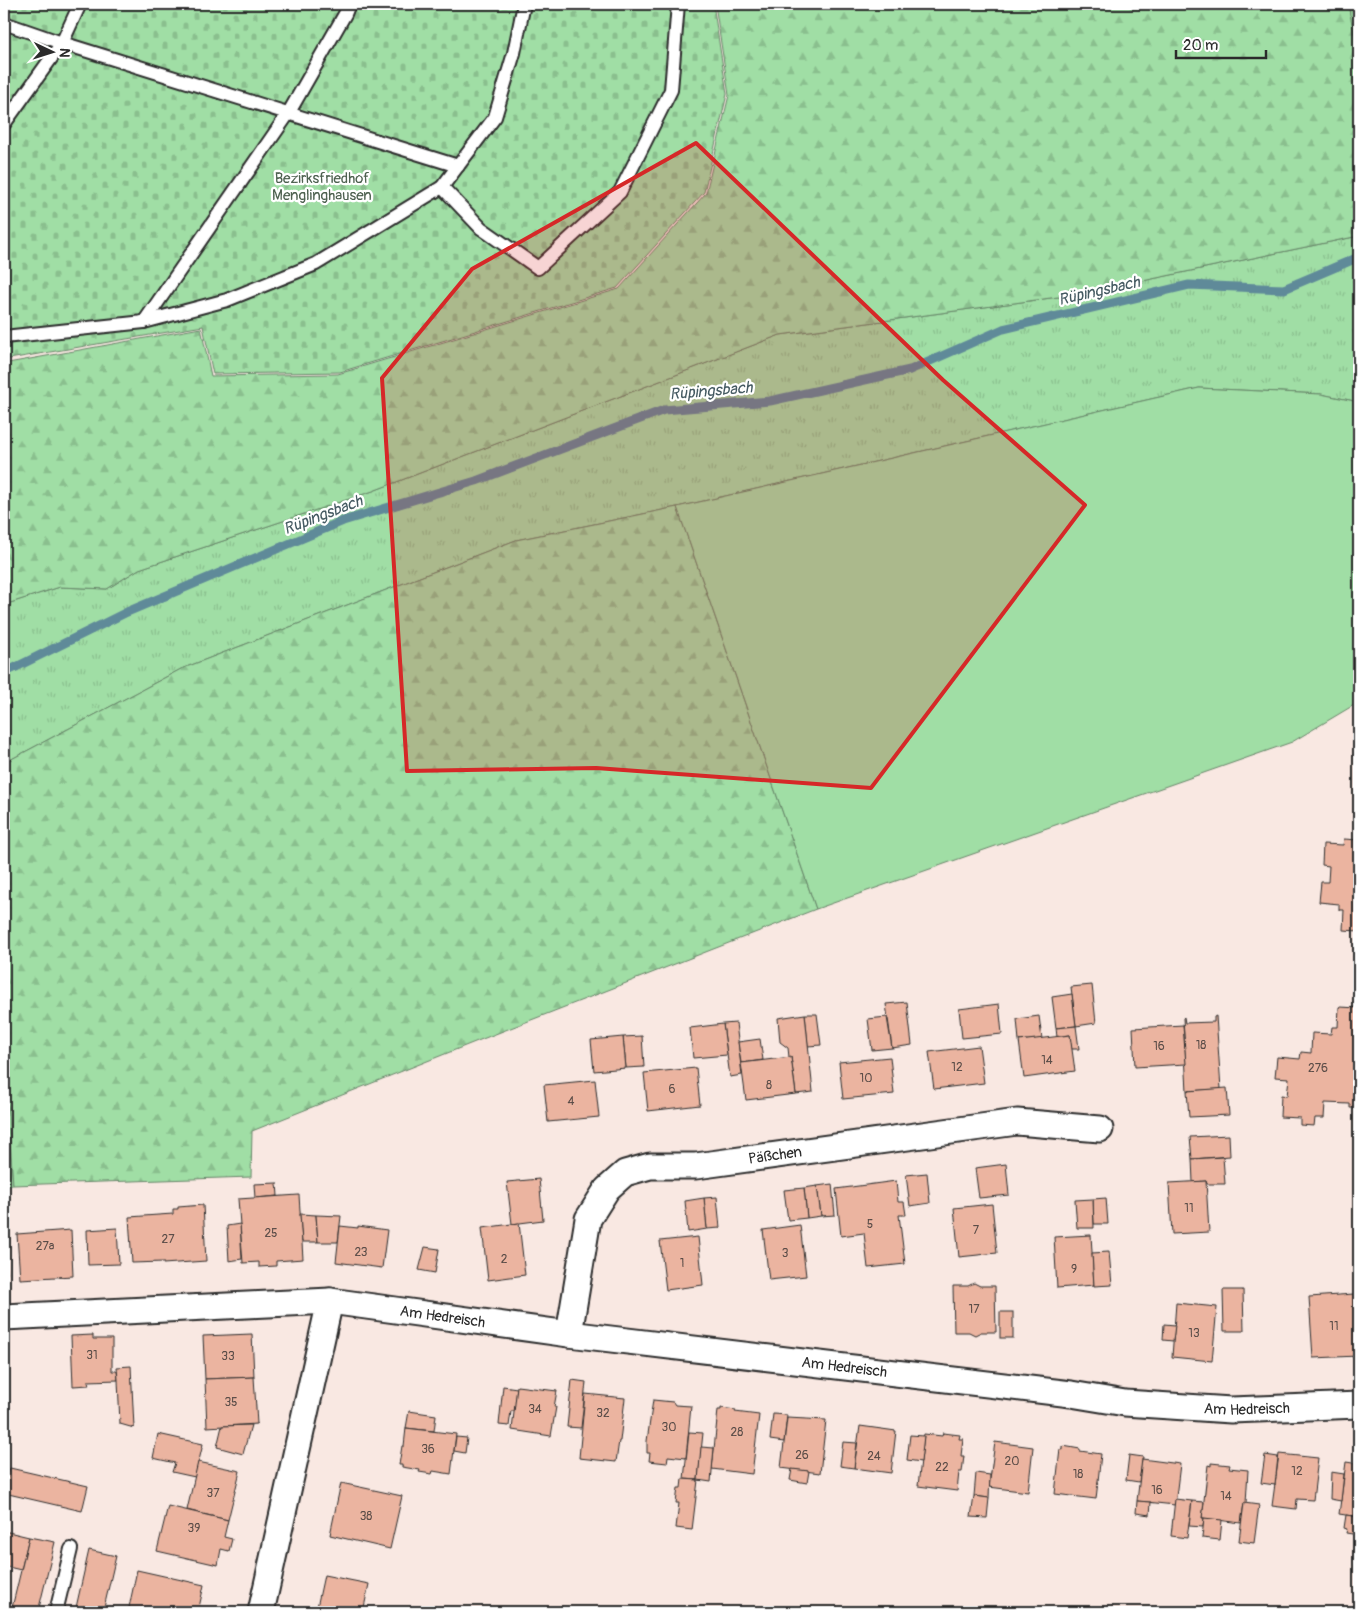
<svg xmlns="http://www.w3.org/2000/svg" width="1363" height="1616" viewBox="0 0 1363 1616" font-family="Pangolin,sans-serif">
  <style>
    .grass { fill: url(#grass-tufts); stroke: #668468 }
    .forest { fill: url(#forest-firs); stroke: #668468 }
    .cemetery { fill: url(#cemetery-stones); stroke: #668468 }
    .garden { fill: url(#garden-furrows); stroke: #668468 }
    .pitch { fill: #a0dea5; stroke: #668468 }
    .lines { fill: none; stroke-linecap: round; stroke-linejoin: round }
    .stream { stroke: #5f8a99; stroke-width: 9 }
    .building { fill: #ebb4a0; stroke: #2b2b2b }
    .service-casing { stroke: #2b2b2b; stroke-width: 16 }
    .minor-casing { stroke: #2b2b2b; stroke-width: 29 }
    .service { stroke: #fff; stroke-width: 12 }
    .minor { stroke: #fff; stroke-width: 25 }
    .marked { fill: #d62828; fill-opacity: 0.2; stroke: #d62828; stroke-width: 4; stroke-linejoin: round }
    .labels { text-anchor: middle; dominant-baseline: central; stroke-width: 4.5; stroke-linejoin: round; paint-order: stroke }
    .number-label { font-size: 12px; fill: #5b4d48 }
    .park-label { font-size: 15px; fill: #4e6150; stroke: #fff }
    .street-label { font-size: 15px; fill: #2b2b2b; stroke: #fff }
    .water-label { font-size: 16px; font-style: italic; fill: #455a62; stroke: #fff }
  </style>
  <defs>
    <pattern id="grass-tufts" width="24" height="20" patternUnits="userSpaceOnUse" patternTransform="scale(1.25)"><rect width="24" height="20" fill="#a0dea5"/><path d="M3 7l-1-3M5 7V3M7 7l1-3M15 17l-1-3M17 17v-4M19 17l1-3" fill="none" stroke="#8abf8e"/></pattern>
    <pattern id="forest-firs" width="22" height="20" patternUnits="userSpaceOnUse" patternTransform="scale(1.25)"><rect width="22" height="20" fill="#a0dea5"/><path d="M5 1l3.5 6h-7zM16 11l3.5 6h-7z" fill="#8abf8e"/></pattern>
    <pattern id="cemetery-stones" width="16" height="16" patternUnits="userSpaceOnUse" patternTransform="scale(1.25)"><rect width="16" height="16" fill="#a0dea5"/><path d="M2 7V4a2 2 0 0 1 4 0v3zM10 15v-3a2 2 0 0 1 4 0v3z" fill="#8abf8e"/></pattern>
    <pattern id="garden-furrows" width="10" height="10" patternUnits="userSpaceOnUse" patternTransform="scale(1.25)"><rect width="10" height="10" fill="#a0dea5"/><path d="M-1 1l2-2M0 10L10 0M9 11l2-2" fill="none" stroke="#8abf8e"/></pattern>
  </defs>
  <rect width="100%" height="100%" fill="#f9e8e2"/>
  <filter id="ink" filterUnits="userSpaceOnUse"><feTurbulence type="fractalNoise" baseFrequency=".02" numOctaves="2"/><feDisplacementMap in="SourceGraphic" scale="10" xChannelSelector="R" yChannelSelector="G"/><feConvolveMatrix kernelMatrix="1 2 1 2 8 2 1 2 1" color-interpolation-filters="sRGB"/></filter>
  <g filter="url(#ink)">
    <!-- grass -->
    <g class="grass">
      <polygon points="1359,236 1359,402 1321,394 1199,388 677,507 516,540 181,669 4,763 4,605 60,587 107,589 139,569 373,491 780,335 1080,294"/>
      <polygon points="4,1049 13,1185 4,1186"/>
    </g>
    <!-- forest -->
    <g class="forest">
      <polygon points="715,4 1348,4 1359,54 1359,236 1080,294 780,335 373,491 139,569 107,589 60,587 4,605 4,362 8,363 201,328 211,376 338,374 619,289 706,193 729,95"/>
      <polygon points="677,507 816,909 485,1038 252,1131 251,1177 13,1185 4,1049 4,763 181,669 516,540"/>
    </g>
    <!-- cemetery -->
    <polygon class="cemetery" points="4,4 713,4 727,94 704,192 617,288 340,372 213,374 203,326 9,359 4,359"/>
    <!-- garden -->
    <polygon class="garden" points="1359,7 1359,54 1349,10"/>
    <!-- pitch -->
    <polygon class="pitch" points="1199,388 1321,394 1359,402 1359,702 1292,742 816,909 677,507"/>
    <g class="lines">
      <!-- stream -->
      <polyline class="stream" points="4,673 127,612 343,521 476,481 664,410 770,401 910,370 1003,329 1189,285 1284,289 1359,257"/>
    </g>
    <!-- building -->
    <g class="building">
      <polygon points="1344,839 1358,840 1357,849 1359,849 1359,931 1343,930 1344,910 1339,910 1339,904 1319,902 1321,882 1328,882 1329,866 1322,865 1323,844 1343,845"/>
      <polygon points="1092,985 1096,1023 1076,1026 1071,987"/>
      <polygon points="1072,994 1076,1026 1056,1028 1052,997"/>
      <polygon points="907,1002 912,1045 892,1048 886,1004"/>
      <polygon points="999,1004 1002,1034 962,1038 959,1009"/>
      <polygon points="1339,1007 1359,1008 1359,1108 1350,1108 1350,1104 1325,1103 1324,1118 1315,1118 1314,1126 1300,1125 1300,1118 1280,1117 1281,1095 1287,1096 1289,1078 1275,1077 1277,1057 1300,1059 1301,1052 1311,1053 1312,1033 1331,1034 1332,1027 1338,1027"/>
      <polygon points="805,1014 817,1014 821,1045 808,1046"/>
      <polygon points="805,1014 813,1092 796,1094 791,1057 789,1057 788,1048 780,1042 778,1018"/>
      <polygon points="1039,1016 1042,1039 1019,1041 1017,1019"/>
      <polygon points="1216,1016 1221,1089 1187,1091 1183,1018 1184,1017 1185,1023 1214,1022 1214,1017"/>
      <polygon points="887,1017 892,1048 872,1050 868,1019"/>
      <polygon points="736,1023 742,1075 730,1077 723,1024"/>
      <polygon points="723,1024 727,1055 693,1058 690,1028"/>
      <polygon points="1183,1025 1186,1064 1135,1067 1133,1028"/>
      <polygon points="1076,1026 1079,1049 1071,1049 1070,1035 1057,1037 1056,1028"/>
      <polygon points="1070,1035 1075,1071 1024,1078 1019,1041"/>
      <polygon points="642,1036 644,1067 626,1068 623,1037"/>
      <polygon points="623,1037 626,1068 594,1071 591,1040"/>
      <polygon points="760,1039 763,1060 741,1063 738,1042"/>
      <polygon points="979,1046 984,1083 934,1089 929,1052"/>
      <polygon points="791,1057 796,1094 746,1100 741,1063"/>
      <polygon points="890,1057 894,1094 843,1099 839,1062"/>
      <polygon points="696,1068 700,1105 648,1111 644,1073"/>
      <polygon points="595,1080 599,1117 548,1122 544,1085"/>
      <polygon points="1227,1088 1229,1115 1189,1117 1187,1091"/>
      <polygon points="1229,1135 1230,1156 1192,1159 1190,1137"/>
      <polygon points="1223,1157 1225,1184 1207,1184 1206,1181 1193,1182 1192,1159"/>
      <polygon points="1006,1164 1009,1195 979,1198 975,1168"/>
      <polygon points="927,1173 930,1203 910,1206 906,1175"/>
      <polygon points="539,1179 543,1220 512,1224 507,1182"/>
      <polygon points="896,1181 898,1202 904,1202 906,1215 899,1215 905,1264 868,1268 864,1233 841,1236 836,1189"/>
      <polygon points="1206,1181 1209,1232 1172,1234 1169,1183"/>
      <polygon points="277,1183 278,1196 255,1198 254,1184"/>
      <polygon points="832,1184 835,1215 821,1216 817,1186"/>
      <polygon points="817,1186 821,1216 807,1218 804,1188"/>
      <polygon points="804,1188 807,1218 788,1220 784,1190"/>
      <polygon points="299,1195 303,1259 276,1261 276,1266 259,1267 259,1262 243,1263 238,1199"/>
      <polygon points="717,1197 720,1228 707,1229 704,1198"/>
      <polygon points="704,1198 707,1229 688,1232 685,1201"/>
      <polygon points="1106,1198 1108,1224 1094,1224 1093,1199"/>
      <polygon points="1093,1199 1094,1228 1077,1228 1075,1200"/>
      <polygon points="992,1204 997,1253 959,1257 954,1208"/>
      <polygon points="203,1205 206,1261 163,1264 163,1262 132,1263 129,1217 173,1214 173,1209 178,1209 178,1207"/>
      <polygon points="300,1214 316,1215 318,1242 302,1242"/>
      <polygon points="316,1215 341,1216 338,1242 318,1242"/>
      <polygon points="519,1223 525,1275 488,1280 482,1228"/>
      <polygon points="240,1224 242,1259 229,1261 227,1226"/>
      <polygon points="800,1225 806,1276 769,1280 763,1230"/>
      <polygon points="340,1226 358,1228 358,1226 387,1230 382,1268 336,1262"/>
      <polygon points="117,1228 119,1264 88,1265 87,1230"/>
      <polygon points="71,1230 73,1276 20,1279 17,1234"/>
      <polygon points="4,1233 7,1274 4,1274"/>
      <polygon points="1091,1235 1094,1285 1057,1288 1054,1237"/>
      <polygon points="698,1237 703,1285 666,1290 660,1241"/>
      <polygon points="425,1247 439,1249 435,1273 419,1270"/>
      <polygon points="1109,1252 1112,1285 1094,1286 1092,1253"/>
      <polygon points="974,1283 980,1286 995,1286 996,1332 981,1332 975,1335 969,1332 954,1332 953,1286 968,1286"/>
      <polygon points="1223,1290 1243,1290 1244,1331 1224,1331"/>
      <polygon points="1354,1294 1358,1356 1313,1358 1309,1297"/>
      <polygon points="1176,1303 1217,1307 1212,1361 1172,1357"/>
      <rect x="1000" y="1312" width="13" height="26"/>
      <polygon points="1164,1324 1175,1325 1173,1341 1163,1340"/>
      <polygon points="252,1334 254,1377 205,1379 203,1336"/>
      <polygon points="93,1335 93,1339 112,1339 112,1371 117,1371 118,1380 88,1381 89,1385 73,1386 71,1336"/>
      <polygon points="131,1366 134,1428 120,1424 118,1380 117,1367"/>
      <polygon points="254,1377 257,1424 207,1427 205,1379"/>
      <polygon points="572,1380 586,1382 581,1428 567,1427"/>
      <polygon points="503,1386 517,1388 515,1411 511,1411 509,1426 499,1425"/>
      <polygon points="517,1386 557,1391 554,1407 556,1407 551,1436 512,1430"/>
      <polygon points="585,1394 625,1398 620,1441 619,1441 616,1462 579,1458"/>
      <polygon points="653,1400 673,1402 675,1405 691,1406 686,1458 668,1456 667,1463 649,1461 650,1453 647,1453 647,1441"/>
      <polygon points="721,1408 736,1410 735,1412 759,1415 752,1474 712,1469 718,1410 721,1410"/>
      <polygon points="409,1411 436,1415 434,1431 406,1428"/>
      <polygon points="773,1414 787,1415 784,1442 770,1440"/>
      <polygon points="787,1418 826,1420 820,1473 781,1468"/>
      <polygon points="251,1425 243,1454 217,1447 222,1426"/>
      <polygon points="860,1426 896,1431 891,1473 854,1468"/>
      <polygon points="406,1428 456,1434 451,1474 433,1471 432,1474 419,1472 420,1470 402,1467 402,1465 399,1465 402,1446 404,1446"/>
      <polygon points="689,1432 703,1433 698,1480 684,1479"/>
      <polygon points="943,1433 960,1435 959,1439 963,1439 961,1456 964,1456 962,1472 959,1472 957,1491 918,1486 924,1434 942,1436"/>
      <polygon points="158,1434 203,1444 195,1477 172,1472 175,1463 153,1458"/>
      <polygon points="910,1435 924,1436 921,1462 907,1460"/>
      <polygon points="456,1437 467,1438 465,1453 454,1451"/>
      <polygon points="843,1442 857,1443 854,1468 840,1466"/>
      <polygon points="995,1442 1033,1447 1028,1492 989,1487"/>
      <polygon points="1063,1446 1080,1449 1080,1451 1101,1454 1096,1499 1055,1494 1060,1449 1063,1450"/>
      <polygon points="701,1447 714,1448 711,1482 698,1480"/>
      <polygon points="1279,1454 1318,1458 1313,1500 1297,1499 1296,1509 1272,1506"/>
      <polygon points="1129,1455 1143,1457 1139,1482 1126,1480"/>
      <polygon points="1265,1455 1278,1457 1275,1485 1261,1483"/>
      <polygon points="1142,1459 1180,1464 1175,1505 1137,1501"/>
      <polygon points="198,1462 240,1471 228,1520 187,1510"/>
      <polygon points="1346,1462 1359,1464 1359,1517 1339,1514"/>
      <polygon points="1211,1463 1230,1465 1229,1468 1248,1470 1246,1503 1244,1503 1241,1523 1202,1518 1208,1465 1211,1466"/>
      <polygon points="10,1468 88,1486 82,1511 4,1493"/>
      <polygon points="792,1469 809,1471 807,1483 790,1480"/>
      <polygon points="1331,1472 1344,1474 1341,1501 1330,1499"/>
      <polygon points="976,1473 990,1475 989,1498 974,1496"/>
      <polygon points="682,1479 698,1480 692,1530 676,1528 679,1503 676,1503 678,1488 681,1488"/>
      <polygon points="341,1483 402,1496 390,1549 330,1535"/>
      <polygon points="974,1496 989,1498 987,1518 971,1517"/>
      <polygon points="1175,1499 1192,1501 1187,1538 1171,1536"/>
      <polygon points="1137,1501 1151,1502 1150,1515 1136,1513"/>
      <polygon points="1192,1501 1204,1502 1202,1518 1204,1518 1203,1527 1189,1526"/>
      <polygon points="1244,1503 1259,1505 1254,1543 1239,1541"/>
      <polygon points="168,1506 228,1520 224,1537 232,1539 229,1551 221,1549 218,1565 157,1551"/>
      <polygon points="1346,1515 1359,1517 1359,1535 1346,1533 1347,1529 1344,1528"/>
      <polygon points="1204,1518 1222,1520 1220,1540 1202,1538"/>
      <polygon points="4,1531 29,1537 21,1570 4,1566"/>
      <polygon points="29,1537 55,1542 38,1612 11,1612"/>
      <polygon points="89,1550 116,1556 103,1612 75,1612"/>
      <polygon points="137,1570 204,1585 198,1612 128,1612"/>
      <polygon points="324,1575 369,1584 363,1612 316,1612"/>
    </g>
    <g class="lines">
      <!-- service casing -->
      <g class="service-casing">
        <g id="service">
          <polyline points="4,23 62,43 458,166"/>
          <polyline points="4,124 62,43 80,4"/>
          <polyline points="442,187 481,228 538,268 620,192 671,90 678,4"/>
          <polyline points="144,322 288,114 345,14 349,4"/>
          <polyline points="4,337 144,322 227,300 316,264 442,187 495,117 514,53 524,4"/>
          <polyline points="56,1612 71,1549"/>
        </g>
      </g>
      <!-- minor casing -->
      <g class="minor-casing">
        <g id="minor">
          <path id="s1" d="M4,1317L330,1301L569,1334L1071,1394L1125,1403L1231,1410L1359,1405"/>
          <path id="s2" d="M569,1334L588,1219L607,1189L625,1173L650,1166H696L1017,1122L1100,1129"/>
          <polyline points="261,1612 330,1301"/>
        </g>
      </g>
      <!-- service -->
      <use href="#service" class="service"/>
      <!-- minor -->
      <use href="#minor" class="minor"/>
    </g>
  </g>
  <!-- marked area -->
  <path class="marked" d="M696,143L943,380L1085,505L871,788L596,768L407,771L382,378L472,269Z"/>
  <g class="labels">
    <!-- number labels -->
    <g class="number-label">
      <text x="1201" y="1045">18</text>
      <text x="1159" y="1046">16</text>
      <text x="1047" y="1060">14</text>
      <text x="957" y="1067">12</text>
      <text x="1318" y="1068">276</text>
      <text x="866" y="1078">10</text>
      <text x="769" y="1085">8</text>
      <text x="672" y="1089">6</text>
      <text x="571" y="1101">4</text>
      <text x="1189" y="1208">11</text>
      <text x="870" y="1224">5</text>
      <text x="976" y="1230">7</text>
      <text x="271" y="1233">25</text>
      <text x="168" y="1239">27</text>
      <text x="45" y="1246">27a</text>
      <text x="361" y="1252">23</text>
      <text x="785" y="1253">3</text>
      <text x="504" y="1259">2</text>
      <text x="682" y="1263">1</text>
      <text x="1074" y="1269">9</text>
      <text x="974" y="1309">17</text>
      <text x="1334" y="1326">11</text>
      <text x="1194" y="1333">13</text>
      <text x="92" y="1355">31</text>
      <text x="228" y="1356">33</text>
      <text x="231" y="1402">35</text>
      <text x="535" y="1409">34</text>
      <text x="603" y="1413">32</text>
      <text x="669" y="1427">30</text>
      <text x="737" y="1432">28</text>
      <text x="428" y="1449">36</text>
      <text x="802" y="1455">26</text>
      <text x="874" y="1456">24</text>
      <text x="1012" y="1461">20</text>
      <text x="942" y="1467">22</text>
      <text x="1297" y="1471">12</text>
      <text x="1078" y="1474">18</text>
      <text x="1157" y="1490">16</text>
      <text x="213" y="1493">37</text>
      <text x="1226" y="1496">14</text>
      <text x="366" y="1516">38</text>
      <text x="194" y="1528">39</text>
    </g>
    <!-- park labels -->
    <g class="park-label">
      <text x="322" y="178">Bezirksfriedhof<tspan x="322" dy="17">Menglinghausen</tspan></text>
    </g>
    <!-- street labels -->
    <g class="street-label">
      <text stroke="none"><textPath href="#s2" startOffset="328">Päßchen</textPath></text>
      <text stroke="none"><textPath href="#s1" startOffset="440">Am Hedreisch</textPath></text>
      <text stroke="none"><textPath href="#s1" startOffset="845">Am Hedreisch</textPath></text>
      <text stroke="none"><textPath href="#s1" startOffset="1250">Am Hedreisch</textPath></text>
    </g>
    <!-- water labels -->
    <g class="water-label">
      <text transform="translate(1099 291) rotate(-13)">Rüpingsbach</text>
      <text transform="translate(711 391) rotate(-5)">Rüpingsbach</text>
      <text transform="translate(323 515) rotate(-21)">Rüpingsbach</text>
    </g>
  </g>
  <!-- margin -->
  <rect width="1363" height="1616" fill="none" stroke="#fff" stroke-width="20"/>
  <rect x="10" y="10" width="1343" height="1596" fill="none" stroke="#2b2b2b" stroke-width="2" filter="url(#ink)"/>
  <!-- north arrow -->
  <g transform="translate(52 52) rotate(94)" stroke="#ffffff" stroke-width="4" paint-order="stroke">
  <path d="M0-4L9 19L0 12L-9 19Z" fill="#2b2b2b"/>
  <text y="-8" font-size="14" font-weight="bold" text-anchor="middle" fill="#2b2b2b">N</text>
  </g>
  <!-- scale -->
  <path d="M1176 50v8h90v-8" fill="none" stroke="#2b2b2b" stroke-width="2.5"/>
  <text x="1183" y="50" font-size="15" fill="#2b2b2b" stroke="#ffffff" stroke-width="4" paint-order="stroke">20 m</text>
</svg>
